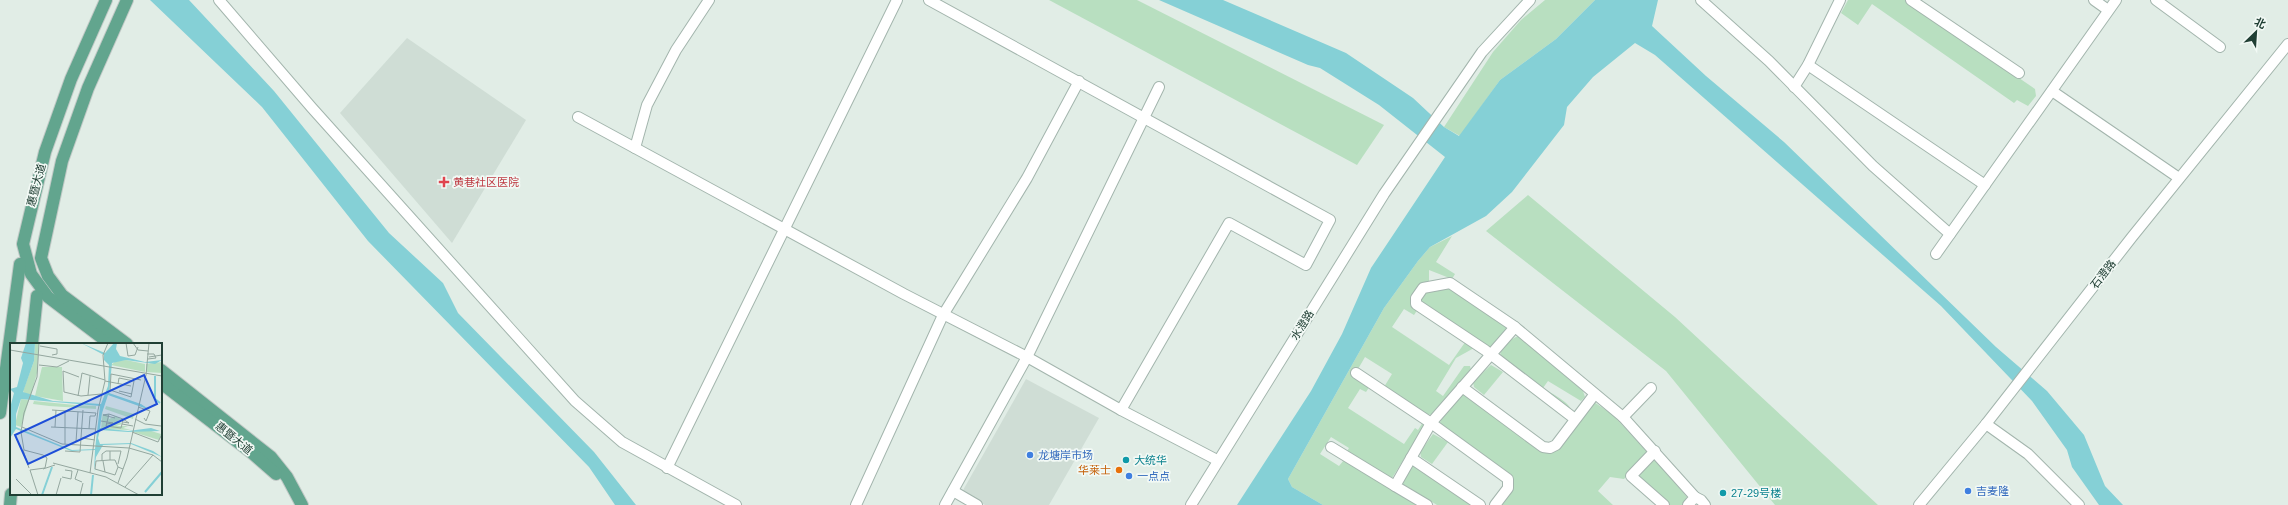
<svg xmlns="http://www.w3.org/2000/svg" width="2288" height="505" viewBox="0 0 2288 505" font-family="Arial,'Noto Sans SC',sans-serif">
  <style>
    .built { fill: #cfddd5 }
    .green { fill: #b8dfc0 }
    .water { fill: #85d0d6 }
    .lines { fill: none; stroke-linecap: round; stroke-linejoin: round }
    .minor-casing { stroke: #a3b5ad; stroke-width: 12 }
    .major-casing { stroke: #c1c9c6; stroke-width: 14 }
    .minor { stroke: #fff; stroke-width: 10 }
    .major { stroke: #62a58e; stroke-width: 12 }
    .health-dot { fill: #e0444e; stroke: #f2f9f5; stroke-width: 1.5 }
    .shop-dot { fill: #3f7fe0; stroke: #f2f9f5; stroke-width: 1.5 }
    .culture-dot { fill: #0f9aa8; stroke: #f2f9f5; stroke-width: 1.5 }
    .food-dot { fill: #e8710a; stroke: #f2f9f5; stroke-width: 1.5 }
    .labels { text-anchor: middle; dominant-baseline: central; stroke-width: 3.5; stroke-linejoin: round; paint-order: stroke }
    .health-label { font-size: 11px; fill: #be3a42; stroke: #f2f9f5; text-anchor: start }
    .street-label { font-size: 11px; fill: #203f34; stroke: #f2f9f5 }
    .shop-label { font-size: 11px; fill: #366cbe; stroke: #f2f9f5; text-anchor: start }
    .culture-label { font-size: 11px; fill: #0d838f; stroke: #f2f9f5; text-anchor: start }
    .food-label { font-size: 11px; fill: #c56008; stroke: #f2f9f5; text-anchor: end }
    .inset-river { fill: none; stroke: #85d0d6; stroke-width: 2 }
    .inset-road { fill: none; stroke: #94a79f; stroke-width: 1 }
    .view { fill: #1d4ed8; fill-opacity: 0.15; stroke: #1d4ed8; stroke-width: 2 }
    .inset-edge { fill: none; stroke: #203f34; stroke-width: 2 }
  </style>
  <rect width="100%" height="100%" fill="#e1ede6"/>
  <!-- built -->
  <g class="built">
    <polygon points="407,38 526,120 452,243 340,113"/>
    <polygon points="1026,379 1099,418 1049,505 985,505 962,492"/>
  </g>
  <!-- green -->
  <g class="green">
    <polygon points="1049,0 1137,0 1384,125 1357,165"/>
    <polygon points="1545,0 1595,0 1556,39 1500,80 1460,136 1444,127 1493,52 1521,20"/>
    <polygon points="1848,0 1905,0 2035,89 2036,96 2028,106 2017,100 2014,103 1872,4 1858,25 1841,13"/>
    <polygon points="1528,195 1675,317 1878,505 1775,505 1666,371 1486,231"/>
    <polygon points="1452,236 1436,262 1455,274 1452,279 1429,270 1429,283 1424,284 1418,309 1414,315 1404,309 1392,327 1449,365 1466,341 1474,348 1456,358 1436,391 1443,396 1464,366 1470,366 1471,370 1433,414 1427,415 1384,387 1392,374 1365,357 1354,376 1370,386 1366,392 1360,389 1348,408 1404,444 1415,428 1418,430 1423,422 1426,424 1392,478 1386,479 1346,453 1349,448 1331,437 1320,454 1339,466 1344,460 1419,505 1323,505 1292,487 1288,479 1384,308 1418,261 1430,247"/>
    <polygon points="1450,286 1507,327 1507,331 1491,347 1486,346 1420,304 1421,294 1426,289"/>
    <path d="M1518,336L1583,391L1585,397L1581,401L1548,381L1543,388C1552,394 1571,402 1573,414L1500,359C1499,349 1508,340 1518,336Z"/>
    <polygon points="1491,365 1503,372 1484,395 1474,387 1473,382"/>
    <polygon points="1465,394 1545,451 1594,402 1613,415 1648,453 1624,479 1610,477 1598,491 1613,505 1497,505 1511,484 1439,426 1442,417 1461,395"/>
    <polygon points="1433,434 1448,442 1432,464 1421,457 1420,452"/>
    <polygon points="1654,459 1687,497 1682,505 1668,505 1637,477"/>
    <polygon points="1418,465 1476,505 1437,505 1403,484 1403,479 1412,466"/>
  </g>
  <!-- water -->
  <g class="water">
    <polygon points="150,0 189,0 274,91 389,233 443,283 458,313 594,452 636,505 615,505 589,467 368,241 262,107"/>
    <polygon points="1159,0 1223,0 1346,53 1413,98 1444,127 1459,136 1500,80 1556,39 1595,0 1658,0 1652,26 1706,76 1784,142 1996,347 2047,391 2084,435 2105,486 2123,505 2099,505 2072,467 2067,450 2032,401 1941,306 1655,55 1635,43 1593,77 1567,107 1564,125 1512,192 1486,216 1430,247 1418,261 1384,308 1288,479 1292,487 1323,505 1237,505 1311,391 1342,334 1371,268 1445,157 1379,105 1320,68 1308,65"/>
  </g>
  <g class="lines">
    <!-- minor casing -->
    <g class="minor-casing">
      <g id="minor">
        <polyline points="219,0 312,108 575,401 622,442 736,505"/>
        <polyline points="929,0 1330,220 1306,265 1229,223 1121,410"/>
        <polyline points="1701,0 1769,61 1873,166 1950,234"/>
        <polyline points="1911,0 2019,73"/>
        <polyline points="2094,0 2108,10"/>
        <polyline points="2156,0 2220,47"/>
        <polyline points="1808,65 1985,185"/>
        <polyline points="1794,87 1808,65 1840,0"/>
        <polyline points="2052,91 2179,178"/>
        <polyline points="578,117 904,294 1027,357 1121,410 1217,460"/>
        <polyline points="635,148 647,105 676,50 709,0"/>
        <polyline points="1936,254 2116,0"/>
        <polyline points="1515,327 1450,283 1423,288 1416,298 1416,304 1485,350 1575,419"/>
        <polyline points="1356,373 1431,423 1508,479 1508,488 1495,505"/>
        <polyline points="1462,387 1543,447 1550,448 1556,445 1594,395"/>
        <polyline points="1623,417 1651,388"/>
        <polyline points="1986,424 2028,454 2079,505"/>
        <polyline points="1331,447 1395,486"/>
        <polyline points="1655,451 1631,476 1664,505"/>
        <polyline points="1411,458 1480,505"/>
        <polyline points="667,468 897,0"/>
        <polyline points="953,491 977,505"/>
        <polyline points="1695,497 1701,500 1705,505"/>
        <polyline points="856,505 943,315 1027,178 1079,81"/>
        <polyline points="945,505 1027,357 1159,87"/>
        <polyline points="1191,505 1384,194 1482,52 1530,0"/>
        <polyline points="1427,505 1395,486 1431,423 1515,327 1623,417 1695,497 1688,505"/>
        <polyline points="1919,505 1986,424 2132,237 2288,44"/>
      </g>
    </g>
    <!-- major casing -->
    <g class="major-casing">
      <g id="major">
        <polyline points="106,0 71,79 45,152 23,244 31,274 48,297 110,344"/>
        <polyline points="32,344 37,296"/>
        <polyline points="127,344 62,295 48,276 41,258 62,161 88,88 127,0"/>
        <polyline points="161,370 271,457 287,477 302,505"/>
        <polyline points="161,383 252,453 276,474"/>
        <polyline points="0,413 20,264"/>
        <polyline points="10,505 11,494"/>
      </g>
    </g>
    <!-- minor -->
    <use href="#minor" class="minor"/>
    <!-- major -->
    <use href="#major" class="major"/>
  </g>
  <!-- markers -->
  <path class="health-dot" d="M442 176h4v4h4v4h-4v4h-4v-4h-4v-4h4z"/>
  <g class="shop-dot">
    <circle cx="1030" cy="455" r="4"/>
    <circle cx="1129" cy="476" r="4"/>
    <circle cx="1968" cy="491" r="4"/>
  </g>
  <g class="culture-dot">
    <circle cx="1126" cy="460" r="4"/>
    <circle cx="1723" cy="493" r="4"/>
  </g>
  <circle class="food-dot" cx="1119" cy="470" r="4"/>
  <g class="labels">
    <!-- health labels -->
    <g class="health-label">
      <text x="453" y="182">黄巷社区医院</text>
    </g>
    <!-- street labels -->
    <g class="street-label">
      <text transform="translate(36 185) rotate(-75)">惠暨大道</text>
      <text transform="translate(2103 274) rotate(-52)">石澄路</text>
      <text transform="translate(1302 325) rotate(-58)">水澄路</text>
      <text transform="translate(234 438) rotate(39)">惠暨大道</text>
    </g>
    <!-- shop labels -->
    <g class="shop-label">
      <text x="1038" y="455">龙塘岸市场</text>
      <text x="1137" y="476">一点点</text>
      <text x="1976" y="491">吉麦隆</text>
    </g>
    <!-- culture labels -->
    <g class="culture-label">
      <text x="1134" y="460">大统华</text>
      <text x="1731" y="493">27-29号楼</text>
    </g>
    <!-- food labels -->
    <g class="food-label">
      <text x="1111" y="470">华莱士</text>
    </g>
  </g>
  <!-- overview -->
  <g transform="translate(10 343)">
    <rect width="152" height="152" fill="#e1ede6"/>
    <path d="M25,0H29L27,30L21,52H16L13,48L24,18ZM116,17L135,21V29L101,22L106,18ZM152,19V30L136,29V21ZM32,24H52L53,58L25,53ZM11,56L19,57L11,84L5,82ZM24,58L65,62L86,63V66L39,63L23,61ZM96,63L124,71L123,76L95,66ZM93,67V71H98L99,76L105,73L113,77H108L112,81L106,83H118L113,85L121,87L91,86ZM138,87L151,91L149,97L123,89Z" fill="#b8dfc0"/>
    <path d="M16,0H25L24,18L13,49L43,58L91,61L98,43L99,22L94,17V12L71,0L95,10L104,0H107L106,6L110,13L135,19L152,17L145,21L116,17L102,20L99,50L131,61L140,67L98,52L92,70L90,85L118,88L141,85L150,88L118,89L90,87L88,95L90,101L121,100L143,108L152,114L121,101L93,102L86,114L84,129L85,107L61,108L6,86L0,95V65L4,50L0,46L7,44L13,20L11,15ZM11,56L90,63L85,106L62,107L6,84V71Z" fill="#85d0d6" fill-rule="evenodd"/>
    <path class="inset-river" d="M145,33V56L150,60M135,149L152,129M32,152L42,124M81,152L83,132"/>
    <path class="inset-road" d="M116,0L118,13L125,12L128,4M123,0L128,7L138,8M30,3L47,6V11L42,12M0,7L152,33M137,11H144L146,15L138,16M139,14L152,12M29,22L47,24L59,18M69,34L53,28L54,49L71,53L91,51M95,38L121,43M108,41L109,35L124,38M109,48L122,51M78,52L80,33M68,53L72,30L95,37M121,54L100,47L101,31L131,37M121,54L124,38M128,64L140,68M42,67L86,70L85,73H80L79,86M99,71L93,72L105,75M134,75L136,78L140,68M125,76L135,81L151,83M91,78L103,80L96,81M113,79L119,80L113,76M112,81L111,85L96,83L99,71L113,76L112,81L123,83M12,84L52,101L119,105L143,112L152,119M41,84L86,86M45,84L46,67M122,89L148,99L152,91M72,95L85,97M66,99L68,69M55,101V68M13,107L19,125M55,108L70,109L73,67M100,108H111L108,121M92,118V111L96,108H100V117M93,118L95,129L85,126L86,118L100,117H105L108,124L113,126M43,120L96,134L129,152M33,126L45,122M68,127L65,136L72,139M95,129L105,132L108,124M80,130L88,67L95,38L93,12L98,0M52,134L61,136L62,128L55,127M6,136L22,152M108,140L117,115L136,32L139,0M115,144L143,112M28,152L20,127L35,125L37,115L33,112L14,107L11,89L14,70L27,34L29,0M46,152L51,135M70,152L73,140"/>
    <path class="view" d="M134,32L147,61L18,121L5,92Z"/>
    <rect width="152" height="152" class="inset-edge"/>
  </g>
  <!-- north arrow -->
  <g transform="translate(2256 32) rotate(25)" stroke="#f2f9f5" stroke-width="3" paint-order="stroke">
  <path d="M0-3L7 15L0 10L-7 15Z" fill="#203f34"/>
  <text y="-6" font-size="11" font-weight="bold" text-anchor="middle" fill="#203f34">北</text>
  </g>
</svg>
